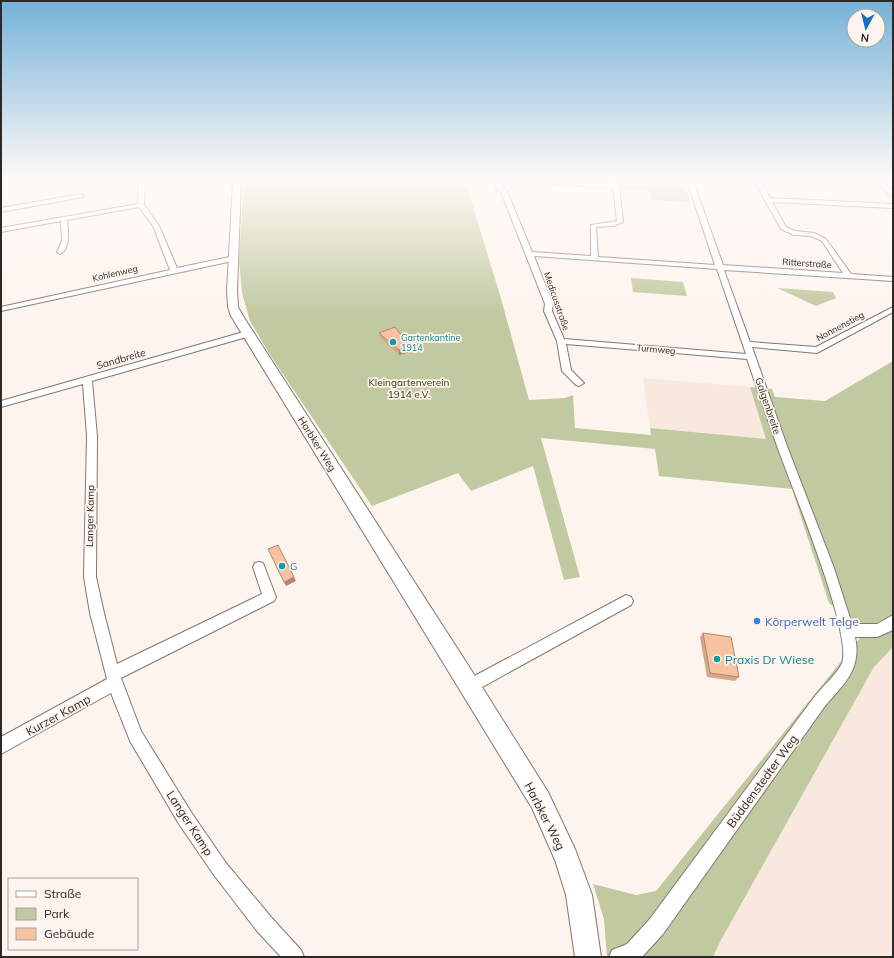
<svg xmlns="http://www.w3.org/2000/svg" width="894" height="958" viewBox="0 0 894 958" font-family="Mulish,sans-serif">
  <style>
    .built { fill: #f8e8dd }
    .green { fill: #c1c9a0 }
    .lines { fill: none; stroke-linecap: round; stroke-linejoin: round }
    .minor-casing { stroke: #807772; stroke-width: 2 }
    .secondary-casing { stroke: #807772; stroke-width: 2 }
    .minor { fill: #fff; fill-rule: evenodd }
    .secondary { fill: #fff; fill-rule: evenodd }
    .wall { fill: #d4a789 }
    .shaded-wall { fill: #ac886f }
    .building { fill: #f6c29f; stroke: #ac886f }
    .culture-dot { fill: #0f9aa8; stroke: #fef4ee; stroke-width: 1.5 }
    .shop-dot { fill: #3f7fe0; stroke: #fef4ee; stroke-width: 1.5 }
    .labels { text-anchor: middle; dominant-baseline: central; stroke-width: 3.5; stroke-linejoin: round; paint-order: stroke }
    .far-street-label { font-size: 9px; fill: #2b2825; stroke: #fef4ee }
    .far-culture-label { font-size: 9px; fill: #0d838f; stroke: #fef4ee; text-anchor: start }
    .street-label { font-size: 10px; fill: #2b2825; stroke: #fef4ee }
    .park-label { font-size: 10px; fill: #303509; stroke: #fef4ee }
    .culture-label { font-size: 10px; fill: #0d838f; stroke: #fef4ee; text-anchor: start }
    .near-shop-label { font-size: 12px; fill: #366cbe; stroke: #fef4ee; text-anchor: start }
    .near-culture-label { font-size: 12px; fill: #0d838f; stroke: #fef4ee; text-anchor: start }
    .near-street-label { font-size: 12px; fill: #2b2825; stroke: #fef4ee }
  </style>
  <rect width="100%" height="100%" fill="#fef4ee"/>
  <!-- built -->
  <g class="built">
    <polygon points="643,378 750,387 766,439 650,428"/>
    <polygon points="893,647 893,957 714,957 721,940 874,667"/>
  </g>
  <!-- green -->
  <g class="green">
    <polygon points="244,181 465,181 500,295 529,400 565,398 573,395 575,428 651,435 650,428 766,439 750,387 772,389 775,397 825,401 893,361 893,647 874,667 721,940 713,957 607,957 604,919 593,884 636,895 656,891 864,633 829,603 792,489 659,476 655,449 541,438 580,577 564,580 533,466 471,491 458,473 372,506 272,358 250,321 242,293 239,260"/>
    <polygon points="629,181 649,181 649,183 684,185 690,202 652,200 650,191 620,189 620,184 629,185"/>
    <polygon points="631,278 683,282 687,296 633,292"/>
    <polygon points="777,288 833,292 836,298 816,306"/>
  </g>
  <g class="lines">
    <!-- minor casing -->
    <g class="minor-casing">
      <g id="minor">
        <path d="M494,181H500L503,188L507,191L532,252L591,256V225L617,221L613,188L540,183L537,181H567L616,184L619,186L623,222L613,226L596,227L598,257L715,265L687,181H693L723,265L843,273L822,241L811,236L794,235L781,229L754,181H760L770,198L893,204V208L772,202L786,227L795,231L814,233L826,239L851,274L893,277V281L724,270L750,342L816,347L893,307V312L817,353L752,347L787,446L834,568L852,624H877L893,615V630L877,637H855C862,669 844,684 825,706L663,934L642,957H609L612,950L627,944L649,920L815,696C822,687 838,673 842,663C853,633 790,483 777,446C767,417 757,388 747,359L566,344L571,370L584,383L579,386L576,385L562,371L557,341L544,311L545,304L501,192L497,189ZM534,256L717,269L746,354L564,339L552,311L553,304Z"/>
        <polygon points="876,181 882,181 893,192 893,198"/>
        <path d="M142,182L145,184L144,205L159,226L177,268L234,256H237V260L1,311V307L170,270L153,226L139,207L67,220C68,230 71,249 60,254L57,252L62,241L61,221L1,232V228L138,204L139,184Z"/>
        <polygon points="81,194 83,195 83,197 1,212 1,208"/>
        <polygon points="247,331 250,332 251,334 250,336 92,381 97,436 96,577 104,613 117,664 262,594 253,567 255,563 259,562 263,563 276,597 274,601 121,678 141,731 191,812 226,863 271,917 301,950 304,957 281,957 257,931 214,875 179,824 130,741 111,693 1,754 1,737 107,679 90,613 84,577 87,436 83,384 1,407 1,401"/>
        <polygon points="626,595 631,597 633,601 631,605 475,691 470,693 465,691 463,686 465,681"/>
      </g>
    </g>
    <!-- secondary casing -->
    <g class="secondary-casing">
      <polygon id="secondary" points="233,181 241,181 237,291 238,307 243,316 477,679 548,792 575,849 592,895 601,957 575,957 566,895 555,860 532,808 231,316 228,307 227,291"/>
    </g>
    <!-- minor -->
    <use href="#minor" class="minor"/>
    <!-- secondary -->
    <use href="#secondary" class="secondary"/>
  </g>
  <!-- wall -->
  <g class="wall">
    <polygon points="379,333 410,352 399,355 380,337"/>
    <polygon points="703,633 739,677 735,681 707,677 700,637"/>
  </g>
  <!-- shaded-wall -->
  <g class="shaded-wall">
    <polygon points="410,347 410,352 399,355 399,350"/>
    <polygon points="294,577 296,581 286,586 284,582"/>
  </g>
  <!-- building -->
  <g class="building">
    <polygon points="395,327 410,347 399,350 379,333"/>
    <polygon points="278,545 294,577 284,582 268,549"/>
    <polygon points="703,633 731,637 739,677 710,673"/>
  </g>
  <!-- sky -->
  <linearGradient id="sky" x2="0" y2="1"><stop stop-color="#74b2d8"/><stop offset="0.57" stop-color="#fffaf7"/><stop offset="1" stop-color="#fffaf7" stop-opacity="0"/></linearGradient>
  <rect width="894" height="315" fill="url(#sky)"/>
  <!-- markers -->
  <g class="culture-dot">
    <circle cx="393" cy="342" r="4"/>
    <circle cx="282" cy="566" r="4"/>
    <circle cx="717" cy="659" r="4"/>
  </g>
  <circle class="shop-dot" cx="757" cy="621" r="4"/>
  <g class="labels">
    <!-- far-street labels -->
    <g class="far-street-label">
      <text transform="translate(807 263) rotate(4)">Ritterstraße</text>
      <text transform="translate(115 273) rotate(-13)">Kohlenweg</text>
      <text transform="translate(557 301) rotate(71)">Medicusstraße</text>
      <text transform="translate(840 326) rotate(-28)">Nonnenstieg</text>
      <text transform="translate(656 349) rotate(5)">Turmweg</text>
    </g>
    <!-- far-culture labels -->
    <g class="far-culture-label">
      <text x="401" y="337">Gartenkantine<tspan x="401" dy="10">1914</tspan></text>
    </g>
    <!-- street labels -->
    <g class="street-label">
      <text transform="translate(121 359) rotate(-16)">Sandbreite</text>
      <text transform="translate(768 406) rotate(71)">Galgenbreite</text>
      <text transform="translate(317 444) rotate(58)">Harbker Weg</text>
      <text transform="translate(90 516) rotate(-89)">Langer Kamp</text>
    </g>
    <!-- park labels -->
    <g class="park-label">
      <text x="409" y="382">Kleingartenverein<tspan x="409" dy="12">1914 e.V.</tspan></text>
    </g>
    <!-- culture labels -->
    <g class="culture-label">
      <text x="290" y="566">G</text>
    </g>
    <!-- near-shop labels -->
    <g class="near-shop-label">
      <text x="765" y="621">Körperwelt Telge</text>
    </g>
    <!-- near-culture labels -->
    <g class="near-culture-label">
      <text x="725" y="659">Praxis Dr Wiese</text>
    </g>
    <!-- near-street labels -->
    <g class="near-street-label">
      <text transform="translate(58 715) rotate(-29)">Kurzer Kamp</text>
      <text transform="translate(762 781) rotate(-54)">Büddenstedter Weg</text>
      <text transform="translate(545 816) rotate(63)">Harbker Weg</text>
      <text transform="translate(190 823) rotate(57)">Langer Kamp</text>
    </g>
  </g>
  <!-- border -->
  <rect width="894" height="958" fill="none" stroke="#2b2825" stroke-width="4"/>
  <!-- legend -->
  <rect x="8" y="878" width="130" height="72" fill="#fef4ee" stroke="#aaa29e"/>
  <rect x="16" y="891" width="20" height="6" fill="#ffffff" stroke="#aaa29e"/>
  <text x="44" y="898" font-size="12" fill="#2b2825">Straße</text>
  <rect x="16" y="908" width="20" height="12" fill="#c1c9a0" stroke="#aaa29e"/>
  <text x="44" y="918" font-size="12" fill="#2b2825">Park</text>
  <rect x="16" y="928" width="20" height="12" fill="#f6c29f" stroke="#aaa29e"/>
  <text x="44" y="938" font-size="12" fill="#2b2825">Gebäude</text>
  <!-- north arrow -->
  <g transform="translate(866 28) rotate(187)"><circle r="19" fill="#fef4ee" stroke="#aaa29e"/>
  <path d="M0-3L7 15L0 10L-7 15Z" fill="#1a6ebc"/>
  <text y="-6" font-size="11" font-weight="bold" text-anchor="middle" fill="#2b2825">N</text>
  </g>
</svg>
